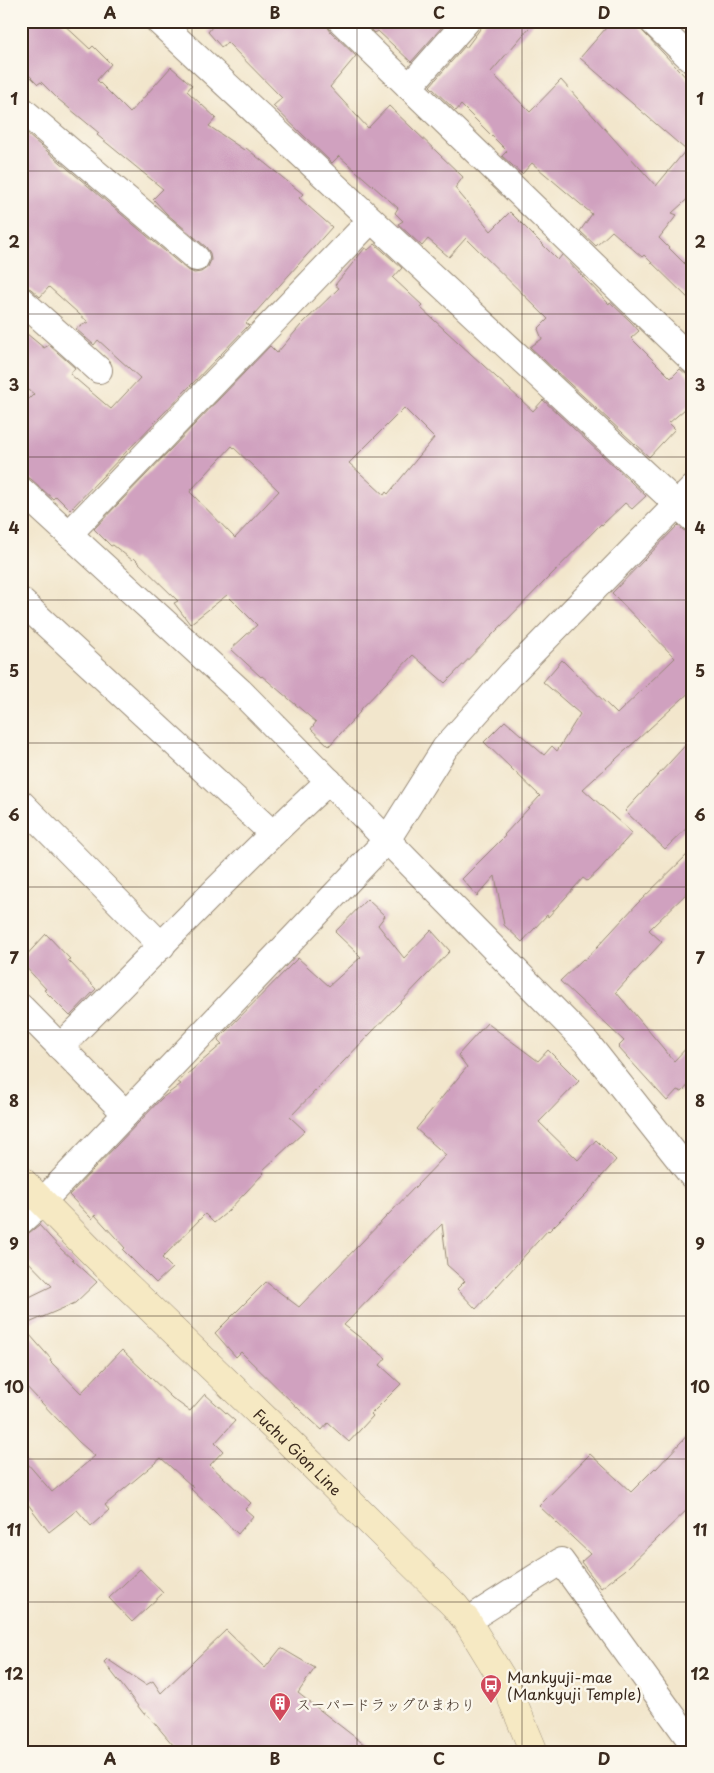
<svg xmlns="http://www.w3.org/2000/svg" width="714" height="1773" viewBox="0 0 714 1773" font-family="'Playpen Sans','Klee One',sans-serif">
  <style>
    .building { fill: #d0a1bf; fill-rule: evenodd }
    .lines { fill: none; stroke-linecap: round; stroke-linejoin: round }
    .street-casing { stroke: #968875; stroke-width: 28 }
    .secondary-casing { stroke: #968875; stroke-width: 29 }
    .street { stroke: #fff; stroke-width: 26 }
    .secondary { stroke: #f6e9c3; stroke-width: 28 }
    .grid { fill: none; stroke: #3b2a1e; stroke-width: 1; stroke-opacity: 0.55 }
    .labels { text-anchor: middle; dominant-baseline: central; stroke-width: 5; stroke-linejoin: round; paint-order: stroke }
    .street-label { font-size: 15px; fill: #3b2a1e; stroke: #fbf7ec }
    .poi-label { font-size: 15px; fill: #3b2a1e; stroke: #fbf7ec; text-anchor: start }
    .neatline { fill: none; stroke: #3b2a1e; stroke-width: 2 }
    .grid-label { font-size: 16px; text-anchor: middle; font-weight: bold; fill: #3b2a1e }
  </style>
  <rect width="100%" height="100%" fill="#fbf7ec"/>
  <filter id="ink" filterUnits="userSpaceOnUse"><feTurbulence type="fractalNoise" baseFrequency=".02" numOctaves="2"/><feDisplacementMap in="SourceGraphic" scale="10" xChannelSelector="R" yChannelSelector="G"/><feConvolveMatrix kernelMatrix="1 2 1 2 8 2 1 2 1" color-interpolation-filters="sRGB"/></filter>
  <filter id="wash" filterUnits="userSpaceOnUse"><feTurbulence type="fractalNoise" baseFrequency=".0096" numOctaves="4" result="noise"/><feDisplacementMap in="SourceGraphic" scale="20" xChannelSelector="R" yChannelSelector="G"/><feGaussianBlur stdDeviation="1.12" result="paint"/><feColorMatrix in="noise" values="0 0 0 0 0 0 0 0 0 0 0 0 0 0 0 0 0 1.4 0 .05"/><feComposite in="paint" operator="in"/></filter>
  <g filter="url(#wash)">
    <rect width="100%" height="100%" fill="#f2e6cc"/>
    <g id="blocks">
      <!-- building -->
      <g class="building">
        <polygon points="21,21 60,21 90,49 93,46 111,64 97,80 130,113 171,67 192,85 187,91 216,118 209,126 244,150 246,148 303,194 299,198 332,227 246,323 249,325 70,510 56,496 53,499 31,479 21,475 21,407 34,394 21,384 21,329 44,348 49,345 75,368 70,374 111,409 140,378 98,340 94,345 76,329 88,322 49,287 40,297 31,289 21,285 21,129 186,269 194,273 201,272 208,267 211,260 210,253 206,247 167,214 153,199 163,189 97,135 99,133 58,99 41,82 38,84 21,67"/>
        <polygon points="207,21 326,21 327,26 331,32 356,56 330,87 368,128 389,106 463,177 455,188 491,231 510,212 558,260 562,255 609,304 610,302 631,322 639,331 631,338 671,378 680,369 686,374 693,381 693,402 669,423 675,429 649,457 530,347 542,339 538,329 548,319 466,238 449,257 428,239 422,246 398,224 403,221 395,213 398,208 339,156 332,163 273,106 282,98 227,42 222,48 208,32 212,27"/>
        <polygon points="363,21 436,21 442,27 411,62 378,31 375,33"/>
        <polygon points="486,21 535,21 491,72 530,112 561,80 656,186 686,150 580,58 612,21 633,21 693,85 693,194 672,213 677,215 659,238 693,272 693,303 644,255 642,257 612,231 596,246 580,231 592,214 532,163 522,174 502,156 507,151 461,105 456,111 430,86 465,46 466,48"/>
        <path d="M375,244L402,268L393,278L423,306L421,308L533,411L543,400L646,496L632,509L625,503L602,525L601,524L445,683L413,655L359,711L360,712L329,746L311,729L316,722L262,676L261,677L231,649L257,625L227,595L190,624L174,603L178,601L134,558L132,560L113,545L111,546L94,529L270,346L277,353L301,325L339,288L335,285L365,248L368,250ZM404,408L434,438L388,494L386,492L384,495L349,463ZM232,446L279,491L235,538L190,492L192,489Z"/>
        <polygon points="678,525 683,530 693,534 693,689 583,789 632,833 598,871 587,881 583,878 548,917 547,915 522,942 504,925 495,876 477,896 462,879 505,836 504,835 540,796 484,742 505,721 544,755 552,746 557,751 580,714 543,682 562,660 617,714 675,658 612,593"/>
        <polygon points="693,737 693,822 665,849 625,811"/>
        <polygon points="693,849 693,887 649,930 662,942 616,992 674,1061 693,1041 693,1080 682,1092 677,1090 667,1101 618,1047 624,1041 560,981 583,959 585,960 637,904"/>
        <polygon points="367,899 385,916 378,925 404,958 431,930 450,951 290,1117 305,1131 262,1171 264,1173 226,1213 214,1223 205,1214 162,1258 172,1268 156,1283 123,1250 125,1248 95,1215 92,1219 69,1195 162,1098 181,1084 178,1082 222,1044 218,1040 221,1036 298,958 329,986 361,957 335,932"/>
        <polygon points="46,934 70,959 68,960 96,989 70,1016 44,990 46,989 21,962 21,961"/>
        <polygon points="487,1023 538,1061 548,1050 579,1081 539,1122 578,1160 596,1140 616,1160 588,1192 549,1231 548,1230 476,1309 457,1289 465,1281 447,1265 442,1224 344,1325 386,1358 380,1365 401,1384 371,1414 373,1416 349,1442 328,1423 322,1430 301,1411 241,1352 236,1357 215,1333 266,1282 299,1307 446,1155 416,1129 467,1067 458,1055"/>
        <polygon points="39,1225 61,1249 97,1282 75,1303 22,1326 51,1359 50,1361 81,1393 122,1350 172,1398 190,1411 205,1394 235,1421 215,1443 223,1451 210,1465 251,1503 245,1509 253,1516 238,1534 191,1489 193,1487 161,1458 105,1505 109,1510 91,1526 77,1510 49,1532 21,1495 21,1456 52,1492 95,1456 79,1442 21,1381 21,1301 52,1286 21,1254 21,1239"/>
        <polygon points="693,1429 693,1504 625,1570 601,1588 581,1562 590,1554 539,1506 590,1454 631,1492 655,1468 656,1469"/>
        <polygon points="140,1569 163,1593 132,1622 109,1598"/>
        <polygon points="226,1630 265,1668 281,1648 315,1668 298,1693 374,1752 179,1752 146,1713 144,1714 104,1662 107,1659 146,1685 153,1681 161,1693"/>
      </g>
    </g>
  </g>
  <g filter="url(#ink)">
    <use href="#blocks" fill-opacity="0" stroke="#968875" stroke-width="1"/>
    <g class="lines">
      <!-- street casing -->
      <g class="street-casing">
        <g id="street">
          <polyline points="158,21 693,519"/>
          <polyline points="341,21 693,361"/>
          <polyline points="652,21 693,61"/>
          <polyline points="409,87 467,21"/>
          <polyline points="21,109 196,258"/>
          <polyline points="21,300 99,370"/>
          <polyline points="21,490 240,691 587,1043 693,1177"/>
          <polyline points="69,534 371,220"/>
          <polyline points="21,601 272,833"/>
          <polyline points="21,803 162,946"/>
          <polyline points="21,1007 126,1114"/>
          <path d="M60,1047C150,958 236,866 329,781"/>
          <polyline points="21,1221 42,1202 387,840 445,748 512,673 693,488"/>
          <polyline points="467,1621 561,1561 693,1744"/>
        </g>
      </g>
      <!-- secondary casing -->
      <g class="secondary-casing">
        <g id="secondary">
          <path id="s1" d="M21,1180L95,1255L286,1439L454,1605L467,1621L506,1685L534,1752"/>
        </g>
      </g>
      <!-- street -->
      <use href="#street" class="street"/>
      <!-- secondary -->
      <use href="#secondary" class="secondary"/>
    </g>
  </g>
  <!-- grid -->
  <path class="grid" d="M192,21V1752M357,21V1752M522,21V1752M21,171H693M21,314H693M21,457H693M21,600H693M21,743H693M21,887H693M21,1030H693M21,1173H693M21,1316H693M21,1459H693M21,1602H693"/>
  <!-- icons -->
  <defs>
    <g id="bus-pin" transform="scale(1.125)"><path d="M0 17L-7.5 6A9.5 9.5 0 1 1 7.5 6Z" fill="#d1495b" stroke="#fbf7ec"/><path d="M-5-6H5V4H4V6H2V4H-2V6H-4V4H-5ZM-3.5-4V0h7V-4ZM-3.5 1.2v1.5H-2V1.2ZM2 1.2v1.5H3.5V1.2Z" fill="#fff"/></g>
    <g id="building-pin" transform="scale(1.125)"><path d="M0 17L-7.5 6A9.5 9.5 0 1 1 7.5 6Z" fill="#d1495b" stroke="#fbf7ec"/><path d="M-4-6H4V6H1V3H-1V6H-4ZM-2.5-4.3h1.7v1.8h-1.7ZM.8-4.3h1.7v1.8H.8ZM-2.5-1h1.7V.8h-1.7ZM.8-1h1.7V.8H.8Z" fill="#fff"/></g>
  </defs>
  <g fill-rule="evenodd">
    <use href="#bus-pin" x="491" y="1685"/>
    <use href="#building-pin" x="280" y="1703"/>
  </g>
  <g class="labels">
    <!-- street labels -->
    <g class="street-label">
      <text stroke="none"><textPath href="#s1" startOffset="388">Fuchu Gion Line</textPath></text>
    </g>
    <!-- poi labels -->
    <g class="poi-label">
      <text x="507" y="1676">Mankyuji-mae<tspan x="507" dy="17">(Mankyuji Temple)</tspan></text>
      <text x="296" y="1703">スーパードラッグひまわり</text>
    </g>
  </g>
  <!-- margin -->
  <rect width="714" height="1773" fill="none" stroke="#fbf7ec" stroke-width="55"/>
  <rect x="28" y="28" width="658" height="1718" class="neatline"/>
  <g class="grid-label">
    <text x="110" y="19">A</text>
    <text x="275" y="19">B</text>
    <text x="439" y="19">C</text>
    <text x="604" y="19">D</text>
    <text x="14" y="105">1</text>
    <text x="700" y="105">1</text>
    <text x="14" y="248">2</text>
    <text x="700" y="248">2</text>
    <text x="14" y="391">3</text>
    <text x="700" y="391">3</text>
    <text x="14" y="534">4</text>
    <text x="700" y="534">4</text>
    <text x="14" y="677">5</text>
    <text x="700" y="677">5</text>
    <text x="14" y="821">6</text>
    <text x="700" y="821">6</text>
    <text x="14" y="964">7</text>
    <text x="700" y="964">7</text>
    <text x="14" y="1107">8</text>
    <text x="700" y="1107">8</text>
    <text x="14" y="1250">9</text>
    <text x="700" y="1250">9</text>
    <text x="14" y="1393">10</text>
    <text x="700" y="1393">10</text>
    <text x="14" y="1536">11</text>
    <text x="700" y="1536">11</text>
    <text x="14" y="1680">12</text>
    <text x="700" y="1680">12</text>
    <text x="110" y="1765">A</text>
    <text x="275" y="1765">B</text>
    <text x="439" y="1765">C</text>
    <text x="604" y="1765">D</text>
  </g>
</svg>
